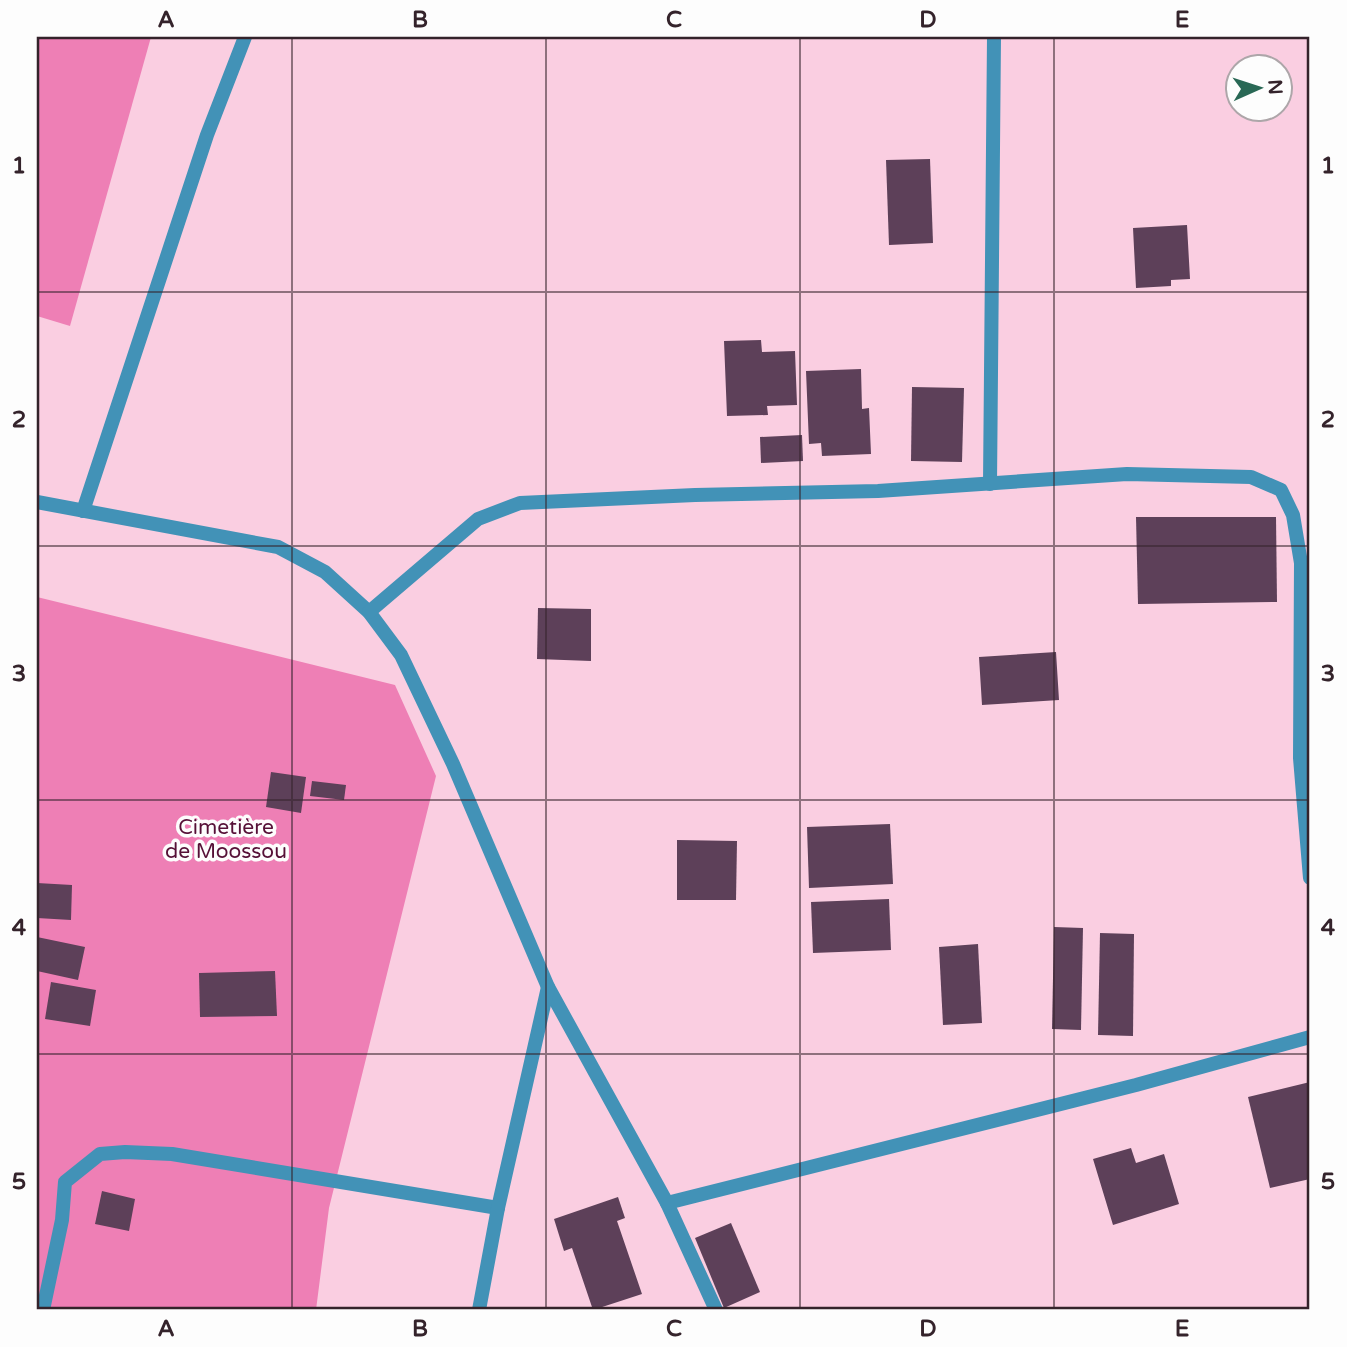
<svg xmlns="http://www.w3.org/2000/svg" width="1347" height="1347" viewBox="0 0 1347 1347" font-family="'Varela Round',sans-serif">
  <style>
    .green { fill: #ee7fb5 }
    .building { fill: #5d4059 }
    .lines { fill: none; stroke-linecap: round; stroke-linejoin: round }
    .lane { stroke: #4292b7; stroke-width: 14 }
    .street { stroke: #4292b7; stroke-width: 14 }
    .grid { fill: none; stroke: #34232b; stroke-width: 2; stroke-opacity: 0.55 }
    .labels { text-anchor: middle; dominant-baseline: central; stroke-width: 7; stroke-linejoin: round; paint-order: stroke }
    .park-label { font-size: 21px; fill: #561037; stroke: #fdfdfd }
    .neatline { fill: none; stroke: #34232b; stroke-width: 2.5 }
    .grid-label { font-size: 23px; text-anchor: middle; font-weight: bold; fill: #34232b }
  </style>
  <rect width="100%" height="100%" fill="#facee1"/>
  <!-- green -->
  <g class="green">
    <polygon points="37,37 151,37 70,326 37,316"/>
    <polygon points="37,597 395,685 436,776 329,1208 316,1310 37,1310"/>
  </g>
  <!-- building -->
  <g class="building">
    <polygon points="930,159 933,243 889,245 886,160"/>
    <polygon points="1187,225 1190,279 1171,280 1171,286 1136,288 1133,228"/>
    <polygon points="761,340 762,352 795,351 797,405 767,406 768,415 727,416 724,341"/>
    <polygon points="861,369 862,409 869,408 871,454 822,456 821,443 809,444 806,371"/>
    <polygon points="912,387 964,388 962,462 911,461"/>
    <polygon points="802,435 803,461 761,463 760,437"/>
    <polygon points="1136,517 1276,517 1277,602 1138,604"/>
    <polygon points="538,608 591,609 591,661 537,659"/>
    <polygon points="1056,652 1059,700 982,705 979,657"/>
    <polygon points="271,772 306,777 301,813 266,807"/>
    <polygon points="312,781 346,785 344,800 310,796"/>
    <polygon points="890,824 893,884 809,888 807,827"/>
    <polygon points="677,840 737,841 736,900 677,900"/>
    <polygon points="37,883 72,885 71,920 37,918"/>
    <polygon points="889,899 891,950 813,953 811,902"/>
    <polygon points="1054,927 1083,928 1081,1030 1052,1029"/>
    <polygon points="1100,933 1134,934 1133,1036 1098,1035"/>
    <polygon points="37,937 85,947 78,980 37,971"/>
    <polygon points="978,944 982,1023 943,1025 939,947"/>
    <polygon points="275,971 277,1016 200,1017 199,973"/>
    <polygon points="51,982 96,990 90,1026 45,1019"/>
    <polygon points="1310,1082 1310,1179 1270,1188 1248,1097"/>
    <polygon points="1131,1148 1136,1163 1164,1154 1179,1204 1113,1225 1093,1159"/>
    <polygon points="102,1191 135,1199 129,1231 95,1224"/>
    <polygon points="618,1197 625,1218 617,1221 642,1294 593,1310 572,1248 564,1251 554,1219"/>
    <polygon points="731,1223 760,1292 724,1308 695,1238"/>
  </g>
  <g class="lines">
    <!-- lane -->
    <g class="lane">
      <polyline points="667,1203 716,1310"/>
      <polyline points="43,1310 62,1220 65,1182 100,1154 125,1152 172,1154 498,1208"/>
    </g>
    <!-- street -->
    <g class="street">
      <polyline points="990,484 994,37"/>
      <polyline points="37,502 278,547 325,572 369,612 401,655 453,764 548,987 667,1203 1136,1085 1310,1037"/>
      <polyline points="83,511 207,135 245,37"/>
      <polyline points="369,612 478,519 520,503 695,495 878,491 1127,474 1251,477 1281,490 1293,515 1301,563 1300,758 1310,878"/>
      <polyline points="479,1310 498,1208 548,987"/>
    </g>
  </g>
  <!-- grid -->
  <path class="grid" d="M292,37V1310M546,37V1310M800,37V1310M1054,37V1310M37,292H1310M37,546H1310M37,800H1310M37,1054H1310"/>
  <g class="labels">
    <!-- park labels -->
    <g class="park-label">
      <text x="226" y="827">Cimetière<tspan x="226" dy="24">de Moossou</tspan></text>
    </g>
  </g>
  <!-- border -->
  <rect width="1347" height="1347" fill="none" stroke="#fdfdfd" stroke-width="77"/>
  <!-- north arrow -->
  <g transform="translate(1259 88) rotate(87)"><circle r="33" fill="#fdfdfd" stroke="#ada6a9" stroke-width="2"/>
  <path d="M0-5L12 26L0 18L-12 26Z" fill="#296855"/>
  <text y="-10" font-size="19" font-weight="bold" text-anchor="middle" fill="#34232b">N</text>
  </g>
  <rect x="38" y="38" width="1270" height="1270" class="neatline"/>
  <g class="grid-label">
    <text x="166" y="27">A</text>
    <text x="420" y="27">B</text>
    <text x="674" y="27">C</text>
    <text x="928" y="27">D</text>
    <text x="1182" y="27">E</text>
    <text x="19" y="173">1</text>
    <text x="1328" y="173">1</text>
    <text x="19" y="427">2</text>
    <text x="1328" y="427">2</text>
    <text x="19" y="681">3</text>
    <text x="1328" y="681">3</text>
    <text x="19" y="935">4</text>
    <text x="1328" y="935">4</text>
    <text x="19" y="1189">5</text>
    <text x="1328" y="1189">5</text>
    <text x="166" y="1336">A</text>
    <text x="420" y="1336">B</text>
    <text x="674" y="1336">C</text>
    <text x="928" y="1336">D</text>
    <text x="1182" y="1336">E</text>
  </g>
</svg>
